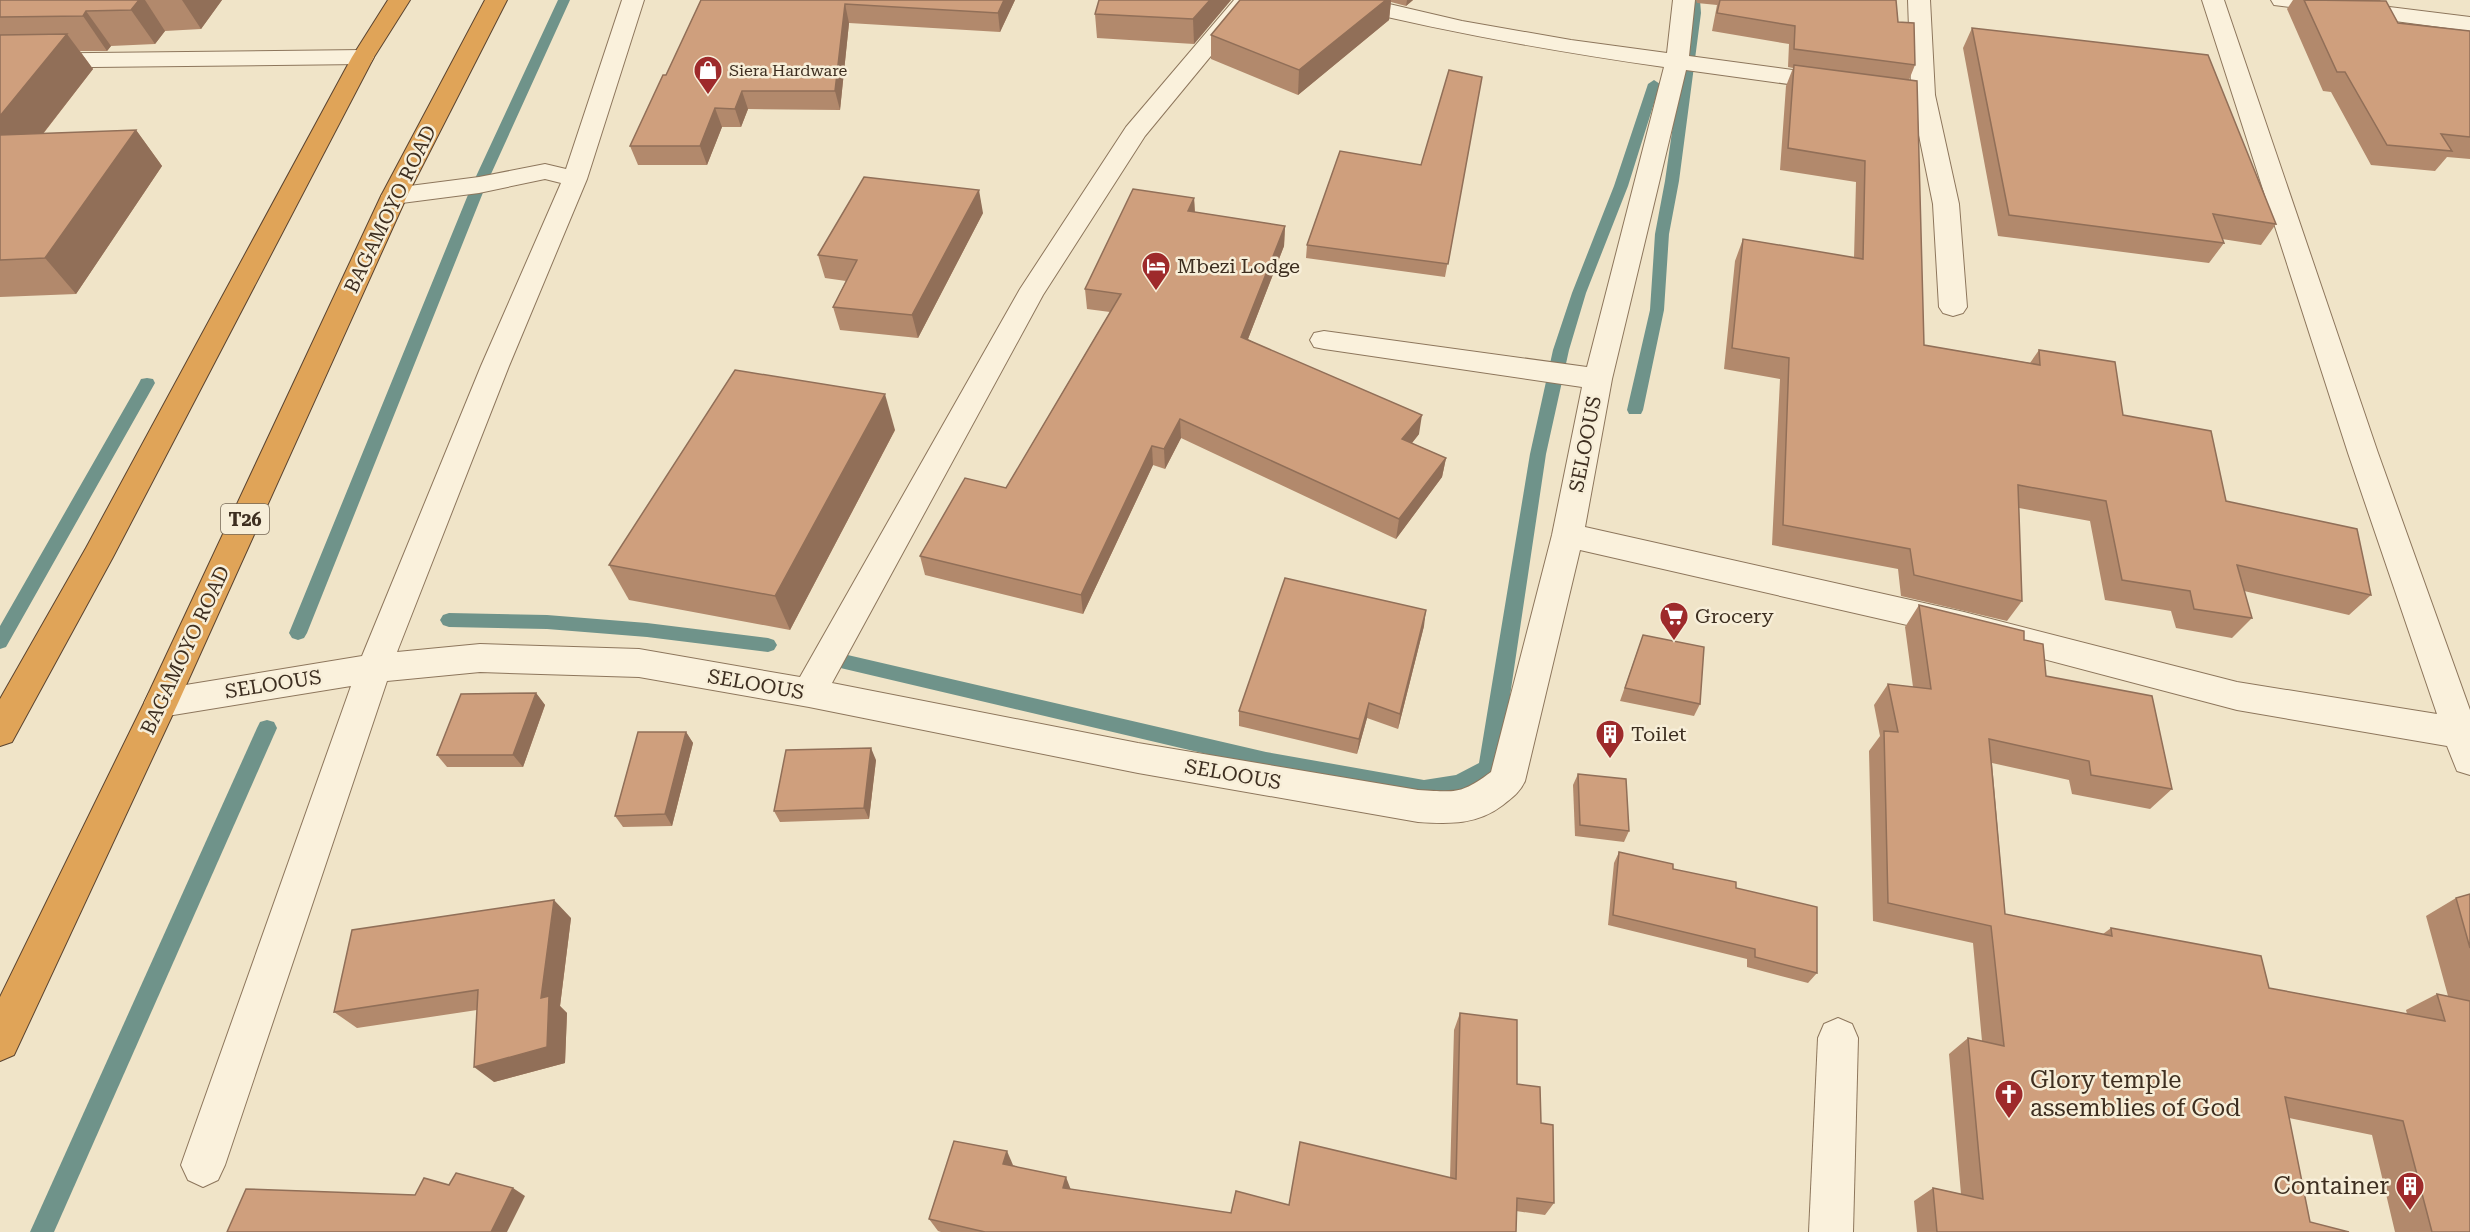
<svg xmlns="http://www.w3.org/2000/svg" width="2470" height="1232" viewBox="0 0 2470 1232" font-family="'Roboto Serif',serif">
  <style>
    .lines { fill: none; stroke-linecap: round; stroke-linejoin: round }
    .stream { fill: #6f938a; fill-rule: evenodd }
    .minor-casing { stroke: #8d765c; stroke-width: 2 }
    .highway-casing { stroke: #5b4430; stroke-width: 2 }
    .minor { fill: #faf1dc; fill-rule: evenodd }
    .highway { fill: #e0a458; fill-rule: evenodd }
    .wall { fill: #b2896c }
    .shaded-wall { fill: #916f58 }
    .building { fill: #cf9f7d; stroke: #916f58; stroke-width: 1.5 }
    .labels { text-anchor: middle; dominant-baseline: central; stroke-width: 5; stroke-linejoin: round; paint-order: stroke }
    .far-poi-label { font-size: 16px; fill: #3d2e20; stroke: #f7eed8; text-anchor: start }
    .shield { fill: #f7eed8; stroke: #756857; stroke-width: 1.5 }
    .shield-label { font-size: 18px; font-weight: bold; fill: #3d2e20 }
    .street-label { font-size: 20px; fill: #3d2e20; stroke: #f7eed8 }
    .poi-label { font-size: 20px; fill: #3d2e20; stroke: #f7eed8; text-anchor: start }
    .near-poi-label { font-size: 24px; fill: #3d2e20; stroke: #f7eed8; text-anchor: start }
  </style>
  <rect width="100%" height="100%" fill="#f0e4c8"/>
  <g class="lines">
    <!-- stream -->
    <g class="stream">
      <polygon points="558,0 570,0 486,185 307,633 304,638 298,640 292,638 289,633 472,185"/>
      <polygon points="1688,0 1700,0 1701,13 1679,181 1669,234 1664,310 1643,410 1641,414 1629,414 1627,410 1650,310 1655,234 1665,181 1689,13"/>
      <polygon points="1654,80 1660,84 1628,186 1586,293 1569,350 1546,454 1507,716 1495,774 1459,792 1424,798 1266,768 832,666 830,661 832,656 839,653 1266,752 1424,780 1456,775 1479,763 1530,454 1553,350 1572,293 1614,186 1648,84"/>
      <polygon points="147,378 153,379 155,383 6,647 0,649 0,626 139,383 141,379"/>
      <polygon points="449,613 547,615 647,623 768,638 774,640 777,645 774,650 768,652 647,637 547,629 449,627 443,625 440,620 443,615"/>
      <polygon points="267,720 274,722 277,728 54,1232 30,1232 257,728 260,722"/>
    </g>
    <!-- minor casing -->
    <g class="minor-casing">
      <g id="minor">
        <path d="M622,0H644L587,179L509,366L397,652L480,644L639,649L800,677L1020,289L1126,127L1234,0H1257L1145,136L1043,295L832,683L1138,743L1418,790C1456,792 1460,795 1491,772L1552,535L1582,387L1324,349L1314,347L1310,340L1314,333L1324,331L1587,367L1664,67C1552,51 1446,32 1336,5L1333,0H1372L1462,21L1571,40L1667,53L1673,0H1695L1689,56L1911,86L1908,0H1930L1935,95L1959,204L1967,307L1963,313L1953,316L1943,313L1939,307L1933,204L1912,101L1686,70L1612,379L1585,527L1964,612L2237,682L2437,714L2348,453L2202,0H2224L2378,453L2470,710V775L2457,771L2447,746L2237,710L1964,638L1580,550L1525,781C1520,792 1513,797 1503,805C1477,825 1450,824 1418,822L1138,773L809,707L639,677L480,672L387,681L225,1165L218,1180L203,1187L188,1180L181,1165L351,686L161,717L149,713L144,703L149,693L161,689L362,656L481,366L561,183L545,179L479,193L394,204L385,201L381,196L385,191L394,188L479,177L545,164L566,169Z"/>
        <polygon points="2271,0 2333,0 2470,17 2470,31 2282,6 2274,5"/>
        <polygon points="363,50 371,52 374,57 371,62 363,64 0,68 0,54"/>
        <polygon points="1838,1018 1852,1024 1858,1038 1853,1232 1809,1232 1818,1038 1824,1024"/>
      </g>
    </g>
    <!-- highway casing -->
    <g class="highway-casing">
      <g id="highway">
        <polygon points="388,0 410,0 374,57 113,557 12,742 0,746 0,699 86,548 352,57"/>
        <polygon points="485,0 507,0 407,196 178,703 14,1055 0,1061 0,997 144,703 381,196"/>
      </g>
    </g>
    <!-- minor -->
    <use href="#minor" class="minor"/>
    <!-- highway -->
    <use href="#highway" class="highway"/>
  </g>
  <!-- wall -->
  <g class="wall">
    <polygon points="0,0 222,0 201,29 165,31 155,44 111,46 107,51 80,51 93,69 43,134 136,130 162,166 76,294 0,297"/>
    <polygon points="701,0 1015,0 1000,32 849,23 840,110 748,109 741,127 722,127 707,165 638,165 630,146 666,75"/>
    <polygon points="1231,0 1194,44 1097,38 1095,14"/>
    <polygon points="1240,0 1413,0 1406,6 1391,2 1389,20 1298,95 1211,59 1211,35"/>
    <polygon points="1696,0 1896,0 1898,22 1915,65 1909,80 1924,345 2030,363 2039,350 2123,415 2226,501 2371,595 2349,615 2244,591 2252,618 2232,638 2176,628 2171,611 2105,600 2090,521 2019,508 2022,601 2007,621 1901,596 1898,569 1772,545 1780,379 1724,369 1735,261 1743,239 1854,258 1856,182 1780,170 1786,86 1793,68 1788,67 1789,44 1712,31 1717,5 1697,3"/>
    <polygon points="2293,0 2380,0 2398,23 2470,31 2470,159 2447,157 2435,171 2371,165 2331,92 2323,91 2287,9"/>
    <polygon points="1972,28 2276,224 2261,245 2222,239 2224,243 2209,263 1998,236 1963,48"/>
    <polygon points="1482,77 1445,277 1306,258 1307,245 1421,165"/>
    <polygon points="1194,198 1195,212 1285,226 1284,246 1248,339 1419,434 1412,443 1446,458 1442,477 1396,539 1181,438 1165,469 1153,465 1083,614 925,575 920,556 1006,488 1110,312 1087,309 1085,289"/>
    <polygon points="983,213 918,338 840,330 833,307 846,281 825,278 818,255"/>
    <polygon points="895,430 790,630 629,600 609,565"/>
    <polygon points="1919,605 2024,640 2046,676 2172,789 2150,809 2072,794 2069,780 1992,763 2005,914 2103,934 2111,928 2269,988 2407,1014 2406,1010 2437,994 2448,996 2426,916 2456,898 2470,894 2470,1232 2395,1232 2372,1135 2289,1118 2310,1222 2349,1232 1917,1232 1914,1201 1933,1188 1961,1194 1949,1054 1968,1038 1982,1041 1973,943 1873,921 1869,751 1880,736 1874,705 1888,684 1913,687 1905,627"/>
    <polygon points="1424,626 1398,729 1367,718 1357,754 1239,726 1239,711"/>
    <polygon points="1643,635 1700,704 1694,716 1620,701"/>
    <polygon points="536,693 545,705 523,767 447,767 437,755"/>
    <polygon points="686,732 693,743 672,826 623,827 615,816"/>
    <polygon points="876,760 869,819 780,822 774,811"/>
    <polygon points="1578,774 1629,831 1624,842 1575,836 1573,785"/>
    <polygon points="1619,852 1736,888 1817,973 1808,983 1747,967 1747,959 1608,925 1614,863"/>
    <polygon points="571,918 560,1006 567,1013 565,1063 494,1082 477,1010 357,1028 334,1012"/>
    <polygon points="1460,1013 1517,1084 1541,1123 1554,1203 1545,1215 1516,1211 1516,1232 941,1232 938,1231 929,1219 1013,1165 1071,1190 1231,1213 1289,1205 1450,1178 1454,1030"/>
  </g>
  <!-- shaded-wall -->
  <g class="shaded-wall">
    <polygon points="139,0 145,0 165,31 155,44 131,10"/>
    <polygon points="182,0 222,0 201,29"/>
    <polygon points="1004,0 1015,0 1000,32 998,13"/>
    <polygon points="1210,0 1231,0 1194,44 1193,19"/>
    <polygon points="1386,0 1391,0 1389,20 1298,95 1299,70"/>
    <polygon points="1407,0 1413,0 1406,6"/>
    <polygon points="845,4 849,23 840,110 835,91"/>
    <polygon points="86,11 111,46 107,51 83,16"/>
    <polygon points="67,34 93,69 13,172 0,156 0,116"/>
    <polygon points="742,91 748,109 741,127 735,109"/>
    <polygon points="715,108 722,127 707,165 700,146"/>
    <polygon points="136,130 162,166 76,294 45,258"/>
    <polygon points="979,190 983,213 918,338 912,315"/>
    <polygon points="1194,198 1195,218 1188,211"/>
    <polygon points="1285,226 1284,246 1241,357 1241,337"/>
    <polygon points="885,394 895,430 790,630 775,596"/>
    <polygon points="1422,415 1419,434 1400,458 1402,439"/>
    <polygon points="1180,419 1181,438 1165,469 1164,449"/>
    <polygon points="1152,446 1153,465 1083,614 1081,595"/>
    <polygon points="1446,458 1442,477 1396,539 1399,519"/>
    <polygon points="1426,610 1424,626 1398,729 1400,714"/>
    <polygon points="536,693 545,705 523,767 513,755"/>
    <polygon points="1369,703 1367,718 1357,754 1359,739"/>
    <polygon points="686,732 693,743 672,826 665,814"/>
    <polygon points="871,748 876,760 869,819 864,808"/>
    <polygon points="554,900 571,918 560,1006 567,1013 565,1063 494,1082 474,1067 541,998"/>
    <polygon points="1007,1151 1013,1165 1010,1177 1003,1164"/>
    <polygon points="1066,1177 1071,1190 1063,1188"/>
    <polygon points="513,1188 525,1196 507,1232 491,1232"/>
  </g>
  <!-- building -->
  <g class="building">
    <polygon points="0,0 139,0 131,10 86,11 83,16 0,17"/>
    <polygon points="701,0 1004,0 998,13 845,4 835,91 742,91 735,109 715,108 700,146 630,146 663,75 666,75"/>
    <polygon points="1099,0 1210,0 1193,19 1095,14"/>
    <polygon points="1240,0 1386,0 1299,70 1211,35"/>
    <polygon points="1720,0 1896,0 1898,22 1914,23 1915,65 1794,49 1795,26 1717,13"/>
    <polygon points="2304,0 2386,1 2398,23 2470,31 2470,137 2441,134 2452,151 2387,145 2345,72 2337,72"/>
    <polygon points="1972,28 2208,55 2276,224 2213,214 2224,243 2009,215"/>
    <polygon points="67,34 0,116 0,35"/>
    <polygon points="1794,65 1917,81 1924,345 2040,365 2039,350 2115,362 2123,415 2211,431 2226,501 2357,529 2371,595 2237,565 2252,618 2194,609 2190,591 2122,580 2106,501 2018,485 2022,601 1914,575 1910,549 1783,525 1789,358 1732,348 1743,239 1863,259 1865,161 1788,148"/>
    <polygon points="1449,70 1482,77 1448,264 1307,245 1340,151 1421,165"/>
    <polygon points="136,130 45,258 0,260 0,135"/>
    <polygon points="864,177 979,190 912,315 833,307 857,260 818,255"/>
    <polygon points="1133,189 1194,198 1188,211 1285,226 1241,337 1422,415 1402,439 1446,458 1399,519 1180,419 1164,449 1152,446 1081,595 920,556 965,478 1006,488 1121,294 1085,289"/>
    <polygon points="735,370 885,394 775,596 609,565"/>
    <polygon points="1285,578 1426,610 1400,714 1369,703 1359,739 1239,711"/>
    <polygon points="1919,605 2024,631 2024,640 2043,644 2046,676 2152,696 2172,789 2091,775 2089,761 1989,739 2005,914 2112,936 2111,928 2261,956 2269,988 2445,1021 2437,994 2470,1001 2470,1232 2432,1232 2403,1121 2285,1097 2310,1222 2349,1232 1937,1232 1933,1188 1983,1199 1968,1038 2004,1046 1991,926 1888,903 1884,731 1898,732 1888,684 1931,689"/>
    <polygon points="1643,635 1704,647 1700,704 1625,688"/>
    <polygon points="536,693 513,755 437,755 461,694"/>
    <polygon points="638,732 686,732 665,814 615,816"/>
    <polygon points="871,748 864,808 774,811 786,750"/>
    <polygon points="1578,774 1626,779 1629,831 1580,825"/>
    <polygon points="1619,852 1673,864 1673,869 1736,882 1736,888 1817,907 1817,973 1755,957 1755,949 1613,915"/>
    <polygon points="2470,894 2470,948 2456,898"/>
    <polygon points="554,900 541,998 549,996 547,1047 474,1067 478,990 334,1012 352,930"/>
    <polygon points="1460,1013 1517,1020 1517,1084 1540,1087 1541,1123 1553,1125 1554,1203 1517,1198 1516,1232 985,1232 929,1219 954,1141 1007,1151 1003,1164 1066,1177 1063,1188 1231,1213 1236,1191 1289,1205 1300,1142 1456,1179"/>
    <polygon points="456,1173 513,1188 491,1232 227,1232 246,1189 415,1195 424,1178 449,1185"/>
  </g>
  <!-- icons -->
  <defs>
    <g id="shop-pin" transform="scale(1.5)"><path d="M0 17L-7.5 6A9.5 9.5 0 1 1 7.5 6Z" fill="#9e2a2b" stroke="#f7eed8"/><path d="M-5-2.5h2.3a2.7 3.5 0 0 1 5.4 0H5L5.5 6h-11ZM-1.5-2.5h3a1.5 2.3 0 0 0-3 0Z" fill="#fff"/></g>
    <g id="hotel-pin" transform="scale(1.5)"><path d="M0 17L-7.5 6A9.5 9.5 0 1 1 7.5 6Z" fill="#9e2a2b" stroke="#f7eed8"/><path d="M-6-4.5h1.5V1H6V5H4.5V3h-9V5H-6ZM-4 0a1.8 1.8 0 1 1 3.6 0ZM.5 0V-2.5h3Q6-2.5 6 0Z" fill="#fff"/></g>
    <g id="supermarket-pin" transform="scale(1.5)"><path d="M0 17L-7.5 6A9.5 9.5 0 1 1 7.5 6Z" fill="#9e2a2b" stroke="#f7eed8"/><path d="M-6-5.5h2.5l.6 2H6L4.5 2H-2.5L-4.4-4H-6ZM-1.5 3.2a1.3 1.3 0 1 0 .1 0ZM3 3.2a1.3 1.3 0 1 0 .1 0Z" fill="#fff"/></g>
    <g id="building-pin" transform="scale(1.5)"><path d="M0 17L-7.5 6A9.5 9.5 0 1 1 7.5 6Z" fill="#9e2a2b" stroke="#f7eed8"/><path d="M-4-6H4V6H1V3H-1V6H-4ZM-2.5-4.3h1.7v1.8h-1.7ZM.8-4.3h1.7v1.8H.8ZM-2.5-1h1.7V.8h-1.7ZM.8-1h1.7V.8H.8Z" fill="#fff"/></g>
    <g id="church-pin" transform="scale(1.5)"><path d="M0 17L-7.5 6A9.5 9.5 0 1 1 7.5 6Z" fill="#9e2a2b" stroke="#f7eed8"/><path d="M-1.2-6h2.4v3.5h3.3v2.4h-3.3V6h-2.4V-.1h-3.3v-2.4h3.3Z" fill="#fff"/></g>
  </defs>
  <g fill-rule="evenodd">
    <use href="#shop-pin" x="708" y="70"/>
    <use href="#hotel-pin" x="1156" y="266"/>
    <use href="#supermarket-pin" x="1674" y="616"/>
    <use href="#building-pin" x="1610" y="734"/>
    <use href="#church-pin" x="2009" y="1094"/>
    <use href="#building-pin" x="2410" y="1186"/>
  </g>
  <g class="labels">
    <!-- far-poi labels -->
    <g class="far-poi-label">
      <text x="729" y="70">Siera Hardware</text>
    </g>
    <!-- shield labels -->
    <rect class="shield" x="221" y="504" width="48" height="30" rx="4.5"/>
    <g class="shield-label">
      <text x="245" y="519">T26</text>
    </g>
    <!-- street labels -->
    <g class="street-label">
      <text transform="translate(390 209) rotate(-64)">BAGAMOYO ROAD</text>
      <text transform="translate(1585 444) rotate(-79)">SELOOUS</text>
      <text transform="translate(185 650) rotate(-65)">BAGAMOYO ROAD</text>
      <text transform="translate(273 684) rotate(-9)">SELOOUS</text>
      <text transform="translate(756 684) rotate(10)">SELOOUS</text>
      <text transform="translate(1233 774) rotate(10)">SELOOUS</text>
    </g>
    <!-- poi labels -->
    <g class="poi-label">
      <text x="1177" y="266">Mbezi Lodge</text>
      <text x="1695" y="616">Grocery</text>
      <text x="1631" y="734">Toilet</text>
    </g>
    <!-- near-poi labels -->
    <g class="near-poi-label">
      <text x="2030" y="1080">Glory temple<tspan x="2030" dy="28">assemblies of God</tspan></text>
      <text x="2389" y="1186" text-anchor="end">Container</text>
    </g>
  </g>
</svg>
